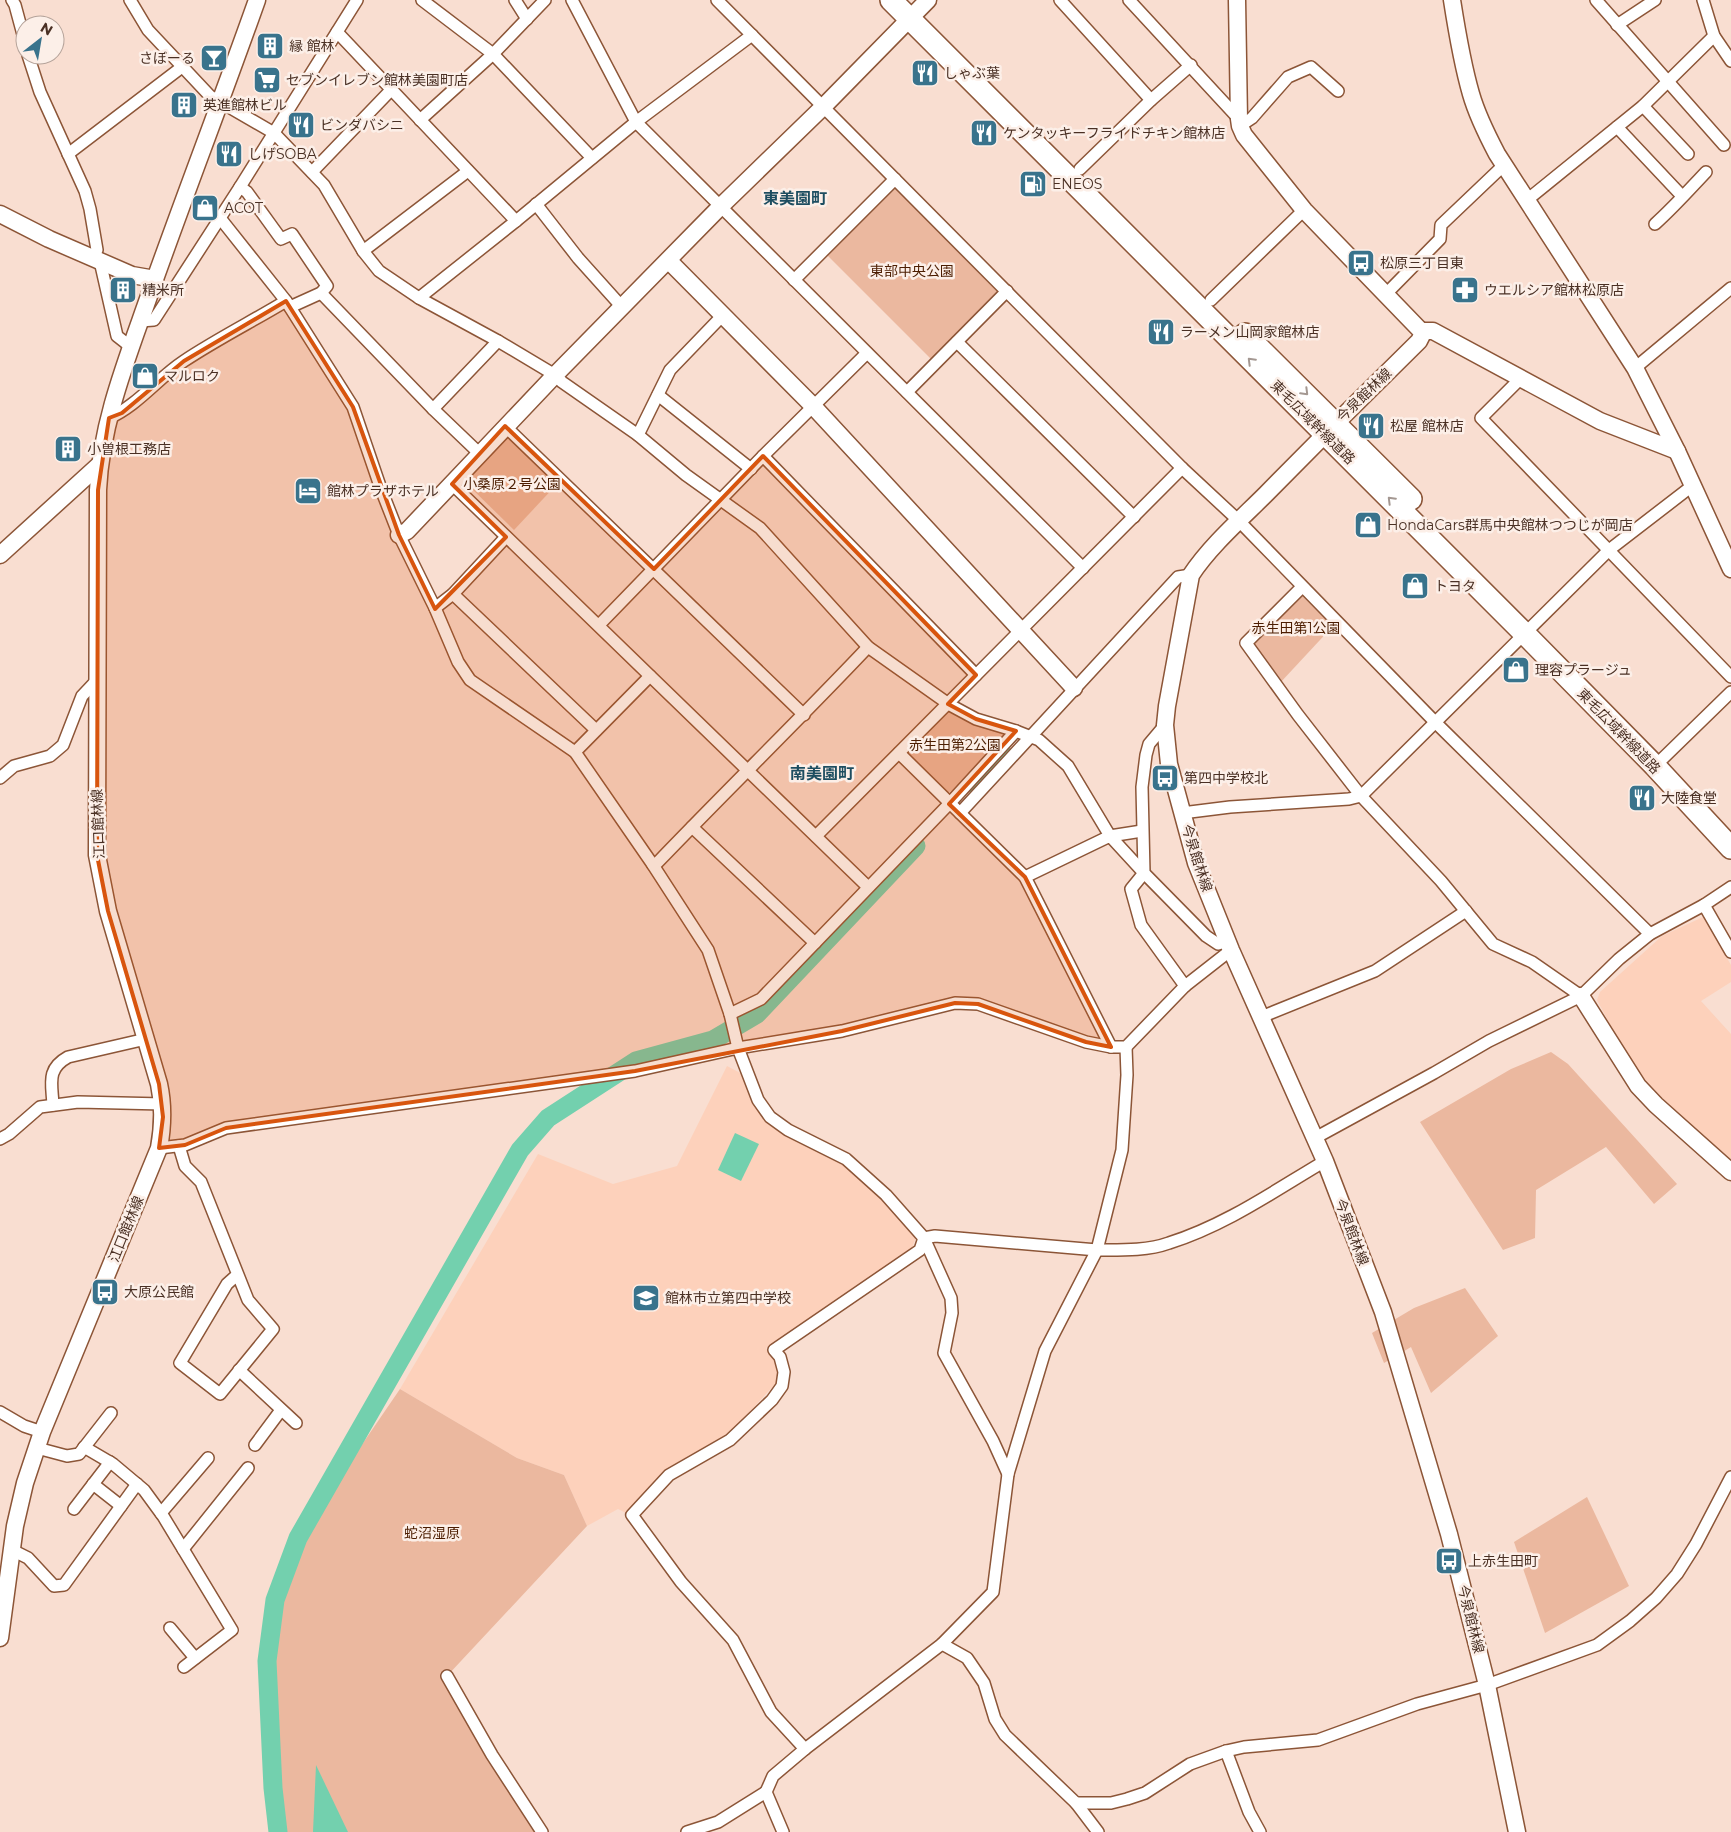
<svg xmlns="http://www.w3.org/2000/svg" width="1731" height="1832" viewBox="0 0 1731 1832" font-family="Montserrat,'Noto Sans JP',sans-serif">
  <style>
    .built { fill: #fdd1bb }
    .green { fill: #ebb89f }
    .water { fill: #73d0ae }
    .lines { fill: none; stroke-linecap: round; stroke-linejoin: round }
    .river { stroke: #73d0ae; stroke-width: 19 }
    .street-casing { stroke: #8c5537; stroke-width: 14 }
    .secondary-casing { stroke: #8c5537; stroke-width: 19 }
    .highway-casing { stroke: #8c5537; stroke-width: 24 }
    .street { stroke: #fff; stroke-width: 11 }
    .secondary { stroke: #fff; stroke-width: 16 }
    .highway { stroke: #fff; stroke-width: 21 }
    .oneway { stroke: #a49892 }
    .marked { fill: #d8550e; fill-opacity: 0.2; stroke: #d8550e; stroke-width: 4; stroke-linejoin: round }
    .labels { text-anchor: middle; dominant-baseline: central; stroke-width: 5; stroke-linejoin: round; paint-order: stroke }
    .poi-label { font-size: 14px; fill: #4a3024; stroke: #fcefe8; text-anchor: start }
    .park-label { font-size: 14px; fill: #4c1d01; stroke: #fcefe8 }
    .street-label { font-size: 14px; fill: #4a3024; stroke: #fcefe8 }
    .quarter-label { font-size: 16px; font-weight: bold; fill: #1d4d60; stroke: #fcefe8 }
  </style>
  <rect width="100%" height="100%" fill="#f9ded1"/>
  <!-- built -->
  <g class="built">
    <polygon points="1703,917 1731,965 1731,982 1701,1001 1731,1034 1731,1159 1675,1111 1646,1081 1620,1043 1597,1000 1600,992 1662,936"/>
    <polygon points="727,1066 744,1075 782,1132 845,1166 864,1181 916,1237 912,1248 766,1348 776,1364 778,1372 776,1383 735,1428 700,1452 667,1470 626,1513 618,1509 587,1526 564,1475 517,1458 400,1389 538,1154 613,1184 677,1166"/>
  </g>
  <!-- green -->
  <g class="green">
    <polygon points="897,187 998,288 997,294 931,359 826,254 891,188"/>
    <polygon points="504,437 511,438 558,483 514,530 467,484 467,477"/>
    <polygon points="1299,590 1333,626 1280,683 1246,643"/>
    <polygon points="950,705 1014,733 952,791 946,793 902,753"/>
    <polygon points="1551,1052 1568,1064 1677,1184 1654,1204 1606,1147 1536,1190 1535,1238 1503,1250 1420,1122 1511,1069"/>
    <polygon points="1465,1288 1498,1336 1431,1393 1411,1347 1384,1363 1372,1333 1414,1308"/>
    <polygon points="400,1389 517,1458 564,1475 587,1526 447,1676 542,1832 285,1832 267,1661 298,1538"/>
    <polygon points="1587,1497 1629,1586 1545,1633 1514,1542"/>
  </g>
  <!-- water -->
  <g class="water">
    <polygon points="735,1133 759,1144 741,1181 718,1170"/>
    <polygon points="316,1765 348,1832 313,1832"/>
  </g>
  <g class="lines">
    <!-- river -->
    <g class="river">
      <polyline points="975,784 1003,754"/>
      <polyline points="278,1832 273,1788 267,1661 275,1600 298,1538 520,1150 548,1118 636,1061 713,1040 757,1014 916,846"/>
    </g>
    <!-- street casing -->
    <g class="street-casing">
      <g id="street">
        <polyline points="12,0 15,5 25,42"/>
        <polyline points="130,0 148,30 210,96 274,133 324,185 363,251 379,271 419,298 498,341 555,375 562,382 638,435 686,475 760,528 868,647 950,705 976,719 1016,731 1039,740 1068,766 1110,836 1142,831"/>
        <polyline points="422,0 493,54 592,158"/>
        <polyline points="515,0 527,19"/>
        <polyline points="572,0 636,122 1083,568"/>
        <polyline points="717,0 1182,468 1239,521 1436,723 1650,934"/>
        <polyline points="1060,0 1151,100"/>
        <polyline points="1129,0 1239,119"/>
        <polyline points="1596,0 1724,145"/>
        <polyline points="1703,0 1714,36 1731,61"/>
        <polyline points="1617,25 1655,0"/>
        <polyline points="337,32 516,221"/>
        <polyline points="28,55 40,92 85,191 90,209 97,250"/>
        <polyline points="1643,106 1688,154"/>
        <polyline points="420,120 493,54 545,0"/>
        <polyline points="1240,126 1252,118 1288,77 1311,67 1338,91"/>
        <polyline points="1617,127 1682,196"/>
        <polyline points="68,154 182,67"/>
        <polyline points="1080,169 1151,100 1191,65"/>
        <polyline points="312,172 391,90"/>
        <polyline points="240,187 247,192 281,239 292,234 327,286 321,293 290,307"/>
        <polyline points="1527,200 1643,106 1714,36"/>
        <polyline points="536,204 578,258 622,307"/>
        <polyline points="220,218 286,301 353,407 381,489 399,535 435,608 458,662 470,680 575,752 653,865 708,950 730,1014 738,1048 842,1031 955,1003 978,1004 1086,1042 1111,1047 1126,1047 1185,986 1231,950"/>
        <path d="M1655,224C1673,208 1689,190 1706,172"/>
        <polyline points="363,251 468,171"/>
        <polyline points="100,261 117,336 131,347"/>
        <polyline points="794,280 895,179"/>
        <polyline points="321,293 433,409 480,454"/>
        <polyline points="1385,295 1440,239 1441,225 1504,165"/>
        <polyline points="419,298 516,221 636,122 752,35"/>
        <polyline points="1211,300 1304,210"/>
        <polyline points="140,321 154,320 240,187 357,0"/>
        <polyline points="957,342 1134,517"/>
        <polyline points="1635,368 1731,288"/>
        <polyline points="1521,378 1481,418 1731,677"/>
        <polyline points="907,392 1007,291"/>
        <polyline points="658,395 751,469"/>
        <polyline points="433,409 498,341"/>
        <path d="M109,418C137,406 158,378 184,361C217,339 253,321 286,301"/>
        <polyline points="505,426 804,715"/>
        <polyline points="638,435 670,370 723,315"/>
        <polyline points="763,456 976,675"/>
        <polyline points="452,484 868,887"/>
        <polyline points="1302,587 1246,643 1298,715 1361,796 1441,881 1493,944 1532,962 1581,996"/>
        <polyline points="453,594 596,730"/>
        <polyline points="435,608 453,594 506,537"/>
        <polyline points="599,625 763,456 867,353"/>
        <polyline points="1165,725 1149,744 1146,755 1142,787 1144,873 1206,936 1218,944 1227,941"/>
        <polyline points="575,752 650,676"/>
        <polyline points="899,753 1025,877 1111,1047"/>
        <polyline points="1655,766 1731,692"/>
        <polyline points="0,778 14,766 50,756 63,745 82,696 98,679"/>
        <polyline points="960,813 1178,577 1191,575"/>
        <polyline points="1182,813 1230,807 1349,799 1361,796 1609,550 1692,486"/>
        <polyline points="692,827 815,943"/>
        <polyline points="816,836 1182,468"/>
        <path d="M653,865L658,862C727,790 799,720 868,647"/>
        <polyline points="1025,877 1110,836 1144,873 1131,889 1141,925 1185,986"/>
        <polyline points="1704,905 1731,952"/>
        <polyline points="730,1014 761,999 949,804 1016,731"/>
        <polyline points="1261,1017 1375,971 1466,911"/>
        <path d="M53,1105C52,1084 46,1069 68,1057L146,1039"/>
        <polyline points="1315,1138 1434,1073 1489,1041 1581,996 1619,959 1650,934 1704,905 1731,887"/>
        <polyline points="0,1139 9,1134 40,1107 78,1102 163,1104"/>
        <polyline points="179,1146 185,1166 201,1182 248,1300 273,1329 220,1394 180,1363 227,1284 237,1275"/>
        <polyline points="159,1148 185,1145 226,1128 635,1071 738,1048 758,1100 770,1117 788,1130 846,1159 886,1195 924,1238 951,1298 952,1313 944,1353 993,1441 1008,1474"/>
        <polyline points="239,1370 296,1423"/>
        <polyline points="0,1412 24,1426 42,1432"/>
        <polyline points="255,1445 281,1410"/>
        <polyline points="84,1447 113,1464 144,1490 163,1516 232,1630 184,1667"/>
        <polyline points="37,1448 67,1456 79,1454 111,1413"/>
        <polyline points="93,1484 121,1506"/>
        <polyline points="74,1509 110,1462"/>
        <polyline points="161,1513 208,1458"/>
        <polyline points="183,1549 248,1468"/>
        <polyline points="12,1550 28,1558 54,1586 64,1585 137,1484"/>
        <polyline points="170,1628 195,1658"/>
        <polyline points="942,1644 967,1658 984,1683 995,1719 1005,1735 1076,1803 1098,1832"/>
        <polyline points="447,1676 492,1755 542,1832"/>
        <path d="M805,1749L771,1712L733,1640L681,1582L632,1515L669,1475L730,1440L772,1400L782,1386L784,1372L780,1357L774,1350L920,1250L924,1238L935,1236L1097,1250C1120,1250 1147,1251 1169,1243C1226,1225 1274,1191 1325,1161"/>
        <polyline points="1226,1751 1249,1812 1260,1832"/>
        <polyline points="1076,1803 1111,1803 1127,1799 1145,1793 1190,1764 1226,1751 1244,1747 1318,1740 1417,1704 1487,1685 1597,1645 1630,1621 1656,1598 1677,1574 1696,1544 1731,1477"/>
        <polyline points="687,1832 718,1822 766,1792"/>
        <polyline points="783,1832 766,1792 773,1776 805,1749 942,1644 993,1592 1008,1474 1045,1351 1097,1250 1122,1150 1127,1075 1126,1047"/>
      </g>
    </g>
    <!-- secondary casing -->
    <g class="secondary-casing">
      <g id="secondary">
        <path d="M1237,0L1239,119L1240,126L1244,135L1304,210L1421,331L1422,335L1419,341C1368,391 1317,442 1266,494C1242,518 1210,546 1191,575L1167,706L1165,725L1169,764L1196,863L1231,950L1325,1161L1383,1312L1449,1534L1487,1685L1517,1832"/>
        <path d="M1452,0C1457,32 1462,63 1471,94C1477,115 1487,135 1497,154L1635,368L1677,451L1731,569"/>
        <polyline points="0,214 49,239 132,275 155,279"/>
        <polyline points="669,261 813,406 1074,688"/>
        <polyline points="1421,331 1433,331 1600,421 1677,451"/>
        <polyline points="399,535 407,531 555,375 720,207 824,106 928,0"/>
        <polyline points="0,555 99,465"/>
        <polyline points="1581,996 1638,1086 1656,1105 1731,1172"/>
        <path d="M0,1638L15,1526L25,1483L42,1432L159,1148C163,1126 164,1107 159,1084L108,911L97,855L98,490C101,423 127,359 149,296C184,197 222,99 257,0"/>
      </g>
    </g>
    <!-- highway casing -->
    <g class="highway-casing">
      <g id="highway">
        <polyline points="891,0 1525,634 1655,766 1731,848"/>
        <polyline points="1245,334 1411,499"/>
      </g>
    </g>
    <!-- street -->
    <use href="#street" class="street"/>
    <!-- secondary -->
    <use href="#secondary" class="secondary"/>
    <!-- highway -->
    <use href="#highway" class="highway"/>
  </g>
  <!-- one-way arrows -->
  <defs><path id="oneway-chevron" d="M-2-3.5L2.5 0L-2 3.5" fill="none" stroke-width="1.6" stroke-linecap="round" stroke-linejoin="round" transform="scale(1.25)"/></defs>
  <g class="oneway">
    <use href="#oneway-chevron" transform="translate(1251 361) rotate(-135)"/>
    <use href="#oneway-chevron" transform="translate(1305 392) rotate(45)"/>
    <use href="#oneway-chevron" transform="translate(1391 500) rotate(-135)"/>
  </g>
  <!-- marked area -->
  <path class="marked" d="M286,301L353,407L399,535L435,609L506,537L452,484L505,426L654,569L763,456L976,675L948,704L976,719L1016,731L949,804L1025,877L1111,1047L1086,1042L978,1004L955,1003L842,1031L635,1071L226,1128L185,1145L159,1148L163,1117L159,1084L108,911L97,855L98,490L109,418L122,413L184,361Z"/>
  <!-- icons -->
  <defs>
    <g id="building-square" transform="scale(1.4375)"><rect x="-9" y="-9" width="18" height="18" rx="4" fill="#39738c" stroke="#fcefe8"/><path d="M-4-6H4V6H1V3H-1V6H-4ZM-2.5-4.3h1.7v1.8h-1.7ZM.8-4.3h1.7v1.8H.8ZM-2.5-1h1.7V.8h-1.7ZM.8-1h1.7V.8H.8Z" fill="#fff"/></g>
    <g id="bar-square" transform="scale(1.4375)"><rect x="-9" y="-9" width="18" height="18" rx="4" fill="#39738c" stroke="#fcefe8"/><path d="M-6-5H6L.8 .8V4.5H3.5V6h-7V4.5H-.8V.8Z" fill="#fff"/></g>
    <g id="restaurant-square" transform="scale(1.4375)"><rect x="-9" y="-9" width="18" height="18" rx="4" fill="#39738c" stroke="#fcefe8"/><path d="M-5-6h1v4h1v-4h1v4h1v-4h1v5L-1.5 .5V6h-2V.5L-5-1ZM5-6V6H3V1.5H1.5Q1.5-4 5-6Z" fill="#fff"/></g>
    <g id="supermarket-square" transform="scale(1.4375)"><rect x="-9" y="-9" width="18" height="18" rx="4" fill="#39738c" stroke="#fcefe8"/><path d="M-6-5.5h2.5l.6 2H6L4.5 2H-2.5L-4.4-4H-6ZM-1.5 3.2a1.3 1.3 0 1 0 .1 0ZM3 3.2a1.3 1.3 0 1 0 .1 0Z" fill="#fff"/></g>
    <g id="fuel-square" transform="scale(1.4375)"><rect x="-9" y="-9" width="18" height="18" rx="4" fill="#39738c" stroke="#fcefe8"/><path d="M-5.5-6h7V0h2V4h1.3V-2.5L3-4.5l.8-.8L6-3V5H2.5V1h-1V6h-7ZM-4.2-4.7v3.2H.2V-4.7Z" fill="#fff"/></g>
    <g id="shop-square" transform="scale(1.4375)"><rect x="-9" y="-9" width="18" height="18" rx="4" fill="#39738c" stroke="#fcefe8"/><path d="M-5-2.5h2.3a2.7 3.5 0 0 1 5.4 0H5L5.5 6h-11ZM-1.5-2.5h3a1.5 2.3 0 0 0-3 0Z" fill="#fff"/></g>
    <g id="bus-square" transform="scale(1.4375)"><rect x="-9" y="-9" width="18" height="18" rx="4" fill="#39738c" stroke="#fcefe8"/><path d="M-5-6H5V4H4V6H2V4H-2V6H-4V4H-5ZM-3.5-4V0h7V-4ZM-3.5 1.2v1.5H-2V1.2ZM2 1.2v1.5H3.5V1.2Z" fill="#fff"/></g>
    <g id="pharmacy-square" transform="scale(1.4375)"><rect x="-9" y="-9" width="18" height="18" rx="4" fill="#39738c" stroke="#fcefe8"/><path d="M-2-6h4v4h4v4h-4v4h-4v-4h-4v-4h4Z" fill="#fff"/></g>
    <g id="hotel-square" transform="scale(1.4375)"><rect x="-9" y="-9" width="18" height="18" rx="4" fill="#39738c" stroke="#fcefe8"/><path d="M-6-4.5h1.5V1H6V5H4.5V3h-9V5H-6ZM-4 0a1.8 1.8 0 1 1 3.6 0ZM.5 0V-2.5h3Q6-2.5 6 0Z" fill="#fff"/></g>
    <g id="school-square" transform="scale(1.4375)"><rect x="-9" y="-9" width="18" height="18" rx="4" fill="#39738c" stroke="#fcefe8"/><path d="M0-5L7-2L0 1L-7-2ZM-4 1L0 2.5L4 1V4Q0 6-4 4Z" fill="#fff"/></g>
  </defs>
  <g fill-rule="evenodd">
    <use href="#building-square" x="270" y="46"/>
    <use href="#bar-square" x="214" y="58"/>
    <use href="#restaurant-square" x="925" y="73"/>
    <use href="#supermarket-square" x="267" y="80"/>
    <use href="#building-square" x="184" y="105"/>
    <use href="#restaurant-square" x="301" y="125"/>
    <use href="#restaurant-square" x="984" y="133"/>
    <use href="#restaurant-square" x="229" y="154"/>
    <use href="#fuel-square" x="1033" y="184"/>
    <use href="#shop-square" x="205" y="208"/>
    <use href="#bus-square" x="1361" y="263"/>
    <use href="#building-square" x="123" y="290"/>
    <use href="#pharmacy-square" x="1465" y="290"/>
    <use href="#restaurant-square" x="1161" y="332"/>
    <use href="#shop-square" x="145" y="376"/>
    <use href="#restaurant-square" x="1371" y="426"/>
    <use href="#building-square" x="68" y="449"/>
    <use href="#hotel-square" x="308" y="491"/>
    <use href="#shop-square" x="1368" y="525"/>
    <use href="#shop-square" x="1415" y="586"/>
    <use href="#shop-square" x="1516" y="670"/>
    <use href="#bus-square" x="1165" y="778"/>
    <use href="#restaurant-square" x="1642" y="798"/>
    <use href="#bus-square" x="105" y="1292"/>
    <use href="#school-square" x="646" y="1298"/>
    <use href="#bus-square" x="1449" y="1561"/>
  </g>
  <g class="labels">
    <!-- poi labels -->
    <g class="poi-label">
      <text x="289" y="46">縁 館林</text>
      <text x="195" y="58" text-anchor="end">さぼーる</text>
      <text x="944" y="73">しゃぶ葉</text>
      <text x="286" y="80">セブンイレブン館林美園町店</text>
      <text x="203" y="105">英進館林ビル</text>
      <text x="320" y="125">ビンダバシニ</text>
      <text x="1003" y="133">ケンタッキーフライドチキン館林店</text>
      <text x="248" y="154">しげSOBA</text>
      <text x="1052" y="184">ENEOS</text>
      <text x="224" y="208">ACOT</text>
      <text x="1380" y="263">松原三丁目東</text>
      <text x="142" y="290">精米所</text>
      <text x="1484" y="290">ウエルシア館林松原店</text>
      <text x="1180" y="332">ラーメン山岡家館林店</text>
      <text x="164" y="376">マルロク</text>
      <text x="1390" y="426">松屋 館林店</text>
      <text x="87" y="449">小曽根工務店</text>
      <text x="327" y="491">館林プラザホテル</text>
      <text x="1387" y="525">HondaCars群馬中央館林つつじが岡店</text>
      <text x="1434" y="586">トヨタ</text>
      <text x="1535" y="670">理容プラージュ</text>
      <text x="1184" y="778">第四中学校北</text>
      <text x="1661" y="798">大陸食堂</text>
      <text x="124" y="1292">大原公民館</text>
      <text x="665" y="1298">館林市立第四中学校</text>
      <text x="1468" y="1561">上赤生田町</text>
    </g>
    <!-- park labels -->
    <g class="park-label">
      <text x="912" y="271">東部中央公園</text>
      <text x="512" y="484">小桑原２号公園</text>
      <text x="1296" y="628">赤生田第1公園</text>
      <text x="955" y="745">赤生田第2公園</text>
      <text x="432" y="1533">蛇沼湿原</text>
    </g>
    <!-- street labels -->
    <g class="street-label">
      <text transform="translate(1364 395) rotate(-44)">今泉館林線</text>
      <text transform="translate(1313 422) rotate(45)">東毛広域幹線道路</text>
      <text transform="translate(1619 731) rotate(46)">東毛広域幹線道路</text>
      <text transform="translate(98 824) rotate(-92)">江口館林線</text>
      <text transform="translate(1197 858) rotate(72)">今泉館林線</text>
      <text transform="translate(126 1229) rotate(-68)">江口館林線</text>
      <text transform="translate(1352 1232) rotate(69)">今泉館林線</text>
      <text transform="translate(1471 1619) rotate(76)">今泉館林線</text>
    </g>
    <!-- quarter labels -->
    <g class="quarter-label">
      <text x="795" y="198">東美園町</text>
      <text x="822" y="773">南美園町</text>
    </g>
  </g>
  <!-- north arrow -->
  <g transform="translate(40 40) rotate(31)"><circle r="24" fill="#fcefe8" stroke="#b5a39a"/>
  <path d="M0-4L9 19L0 12L-9 19Z" fill="#39738c"/>
  <text y="-8" font-size="14" font-weight="bold" text-anchor="middle" fill="#4a3024">N</text>
  </g>
</svg>
